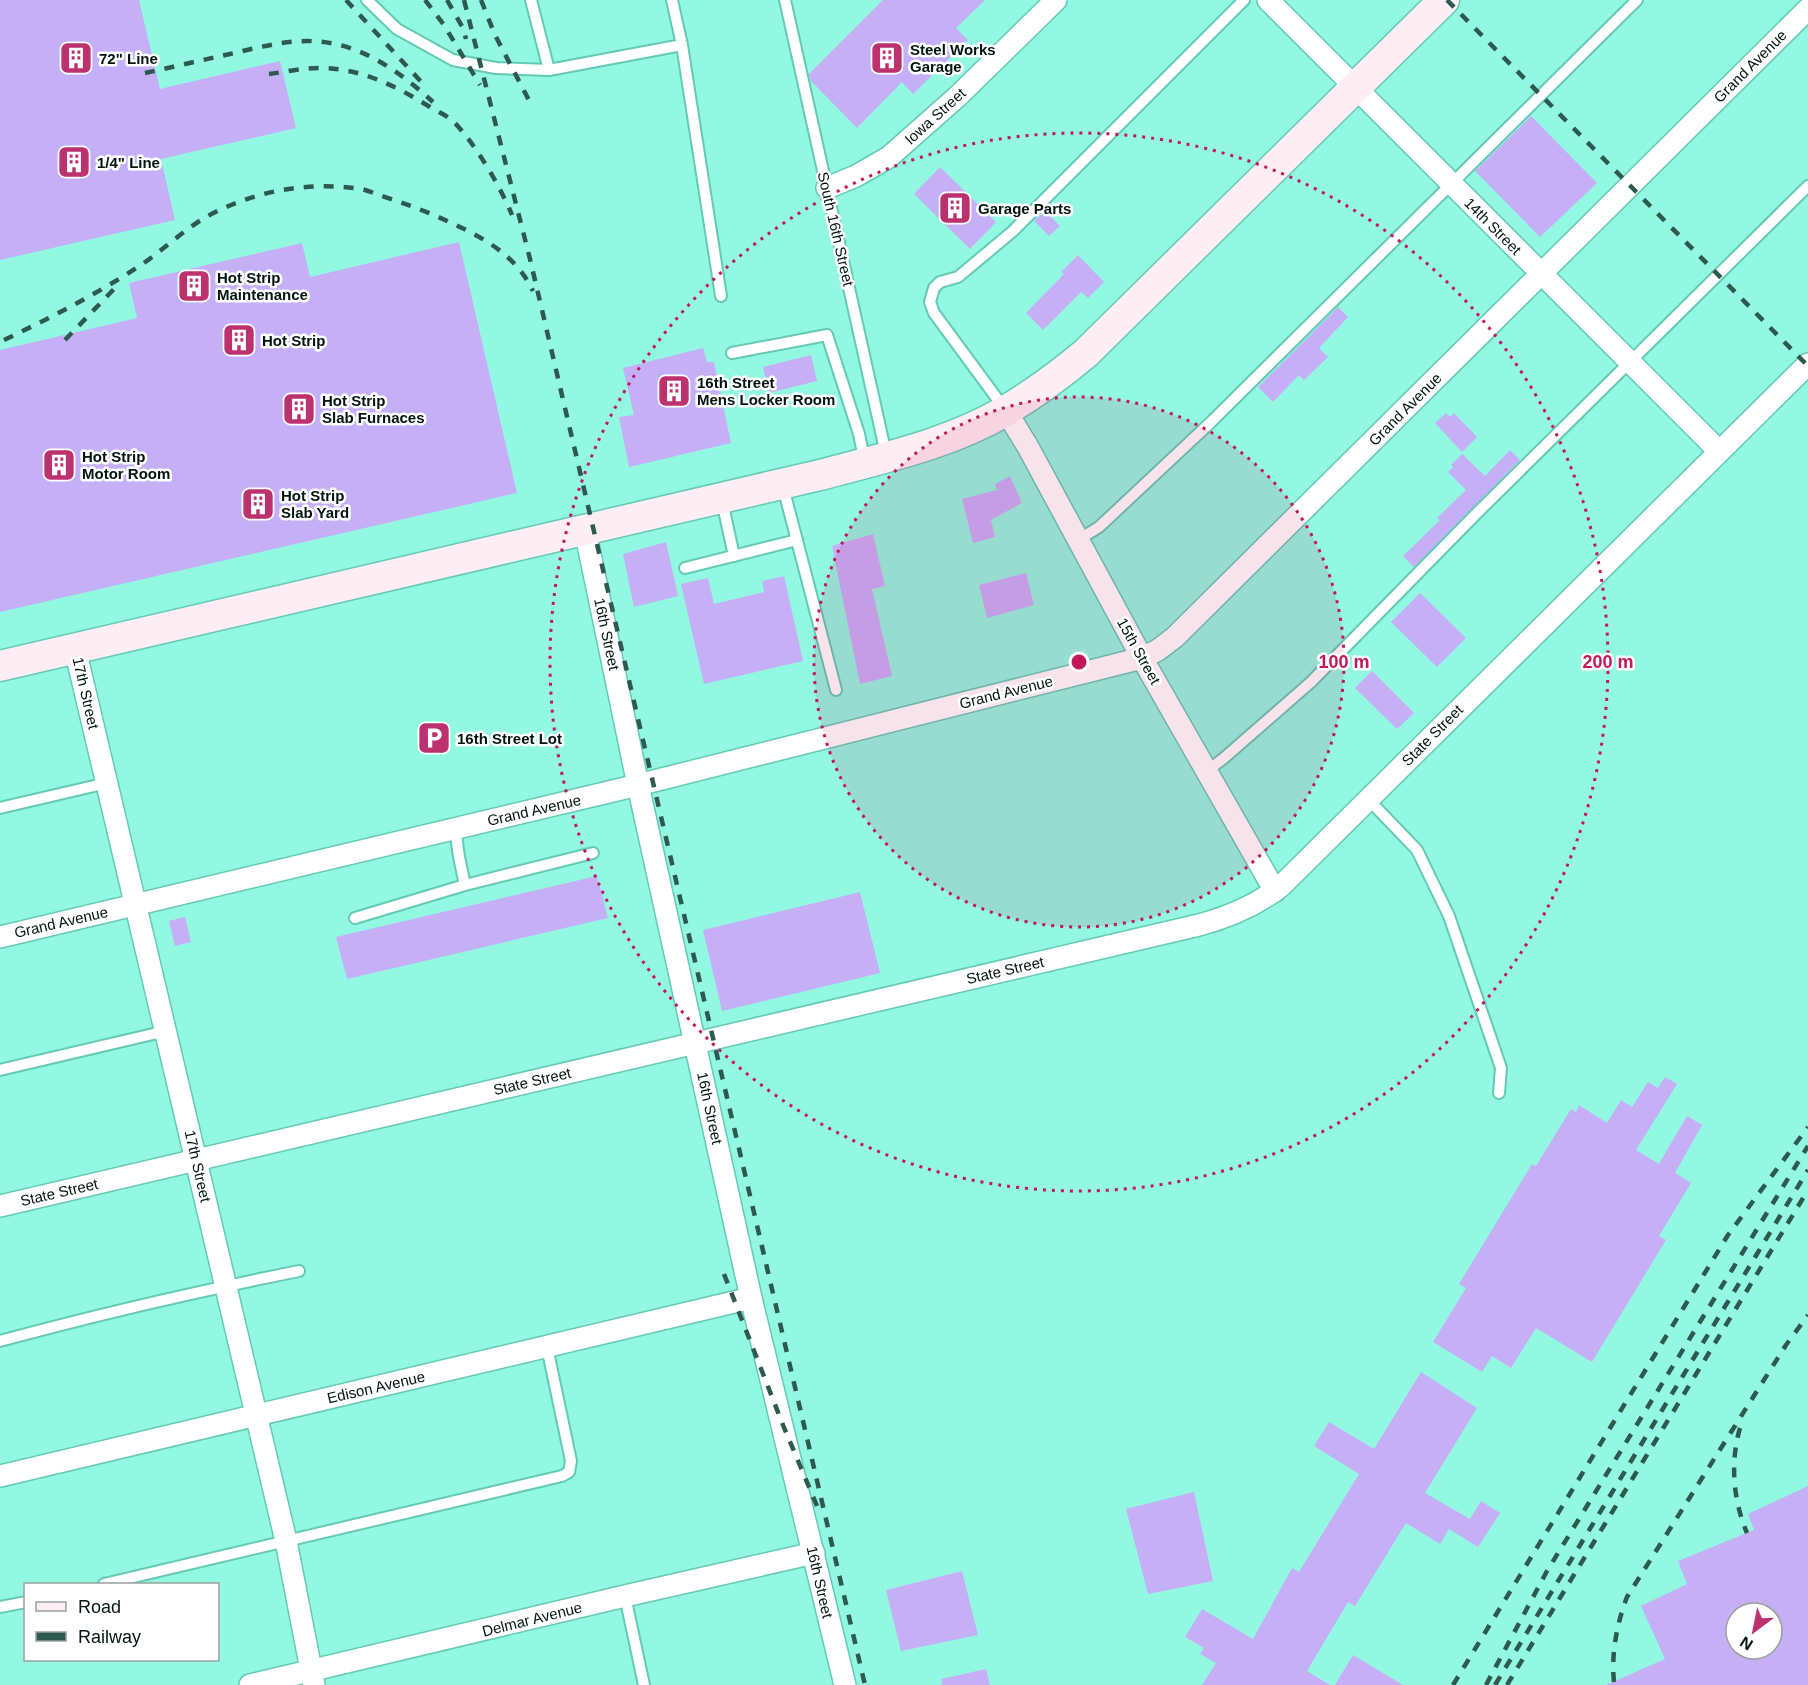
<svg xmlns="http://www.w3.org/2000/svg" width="1808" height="1685" viewBox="0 0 1808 1685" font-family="Arial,sans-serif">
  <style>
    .building { fill: #c5b0f7; fill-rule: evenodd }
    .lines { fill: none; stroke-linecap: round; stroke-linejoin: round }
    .lane-casing { stroke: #63cab5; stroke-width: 14 }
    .street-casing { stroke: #63cab5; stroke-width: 24 }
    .secondary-casing { stroke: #63cab5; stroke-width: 33 }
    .lane { stroke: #fff; stroke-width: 10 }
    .street { stroke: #fff; stroke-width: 21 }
    .secondary { stroke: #feeef3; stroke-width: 30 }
    .rail { stroke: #2d594f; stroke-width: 4.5; stroke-dasharray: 10 10; stroke-linecap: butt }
    .ring { fill: none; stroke: #c2185b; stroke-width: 3; stroke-dasharray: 3 6 }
    .labels { text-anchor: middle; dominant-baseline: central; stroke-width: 5; stroke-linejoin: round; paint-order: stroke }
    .poi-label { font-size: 15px; font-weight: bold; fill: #011410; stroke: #fff; text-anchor: start }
    .street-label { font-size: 15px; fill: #011410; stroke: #fff }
    .centre { fill: #c2185b; stroke: #fff; stroke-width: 3 }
    .ring-label { font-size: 18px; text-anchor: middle; font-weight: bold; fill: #c2185b; stroke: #fff; stroke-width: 5; stroke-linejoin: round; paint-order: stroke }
  </style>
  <rect width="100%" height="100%" fill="#92f8e1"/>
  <!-- building -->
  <g class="building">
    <polygon points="0,0 139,0 160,89 280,61 296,128 161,159 175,220 0,260"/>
    <polygon points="883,0 985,0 956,28 968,40 913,94 902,82 857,128 811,81 809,74"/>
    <polygon points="1531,116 1597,183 1540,237 1475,171"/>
    <polygon points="940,167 996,222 970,249 914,194"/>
    <polygon points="1045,211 1060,226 1049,236 1034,221"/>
    <polygon points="459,242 517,493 0,612 0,350 137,318 129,283 302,243 310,277"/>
    <polygon points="1078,255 1104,282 1088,298 1081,292 1043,330 1026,313 1064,274 1061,272"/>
    <polygon points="1338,307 1348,317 1319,348 1328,357 1304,380 1299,375 1273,402 1258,387"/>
    <polygon points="703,348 707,362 714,362 731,443 629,467 619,417 634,415 623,368"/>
    <polygon points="811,355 817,381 769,393 763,367"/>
    <polygon points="1446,413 1450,417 1454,413 1477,437 1462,452 1435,423"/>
    <polygon points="1510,450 1520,460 1414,567 1403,556 1440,520 1437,518 1466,490 1448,472 1453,467 1451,465 1462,454 1485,476"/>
    <polygon points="1010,476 1022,503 991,520 995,537 973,543 962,499 997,490 995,484"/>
    <polygon points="873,534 885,586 872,589 892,676 860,684 832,546"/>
    <polygon points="666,542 678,596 634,607 623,554"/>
    <polygon points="1026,573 1034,605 987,618 979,585"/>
    <polygon points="784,576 803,661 704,684 681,584 708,578 714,604 764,592 762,581"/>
    <polygon points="1420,593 1466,638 1437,667 1391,622"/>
    <polygon points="1372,671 1414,713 1397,729 1355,688"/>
    <polygon points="597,876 608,918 347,979 336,937"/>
    <polygon points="860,892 880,973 722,1011 703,930"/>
    <polygon points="185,917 191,942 175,946 169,921"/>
    <polygon points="1665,1077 1677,1084 1636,1150 1659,1164 1687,1116 1702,1125 1675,1173 1691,1183 1659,1236 1666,1240 1592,1362 1536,1328 1511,1368 1492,1356 1482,1372 1433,1342 1466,1288 1459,1284 1532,1164 1536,1166 1571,1109 1576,1112 1579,1105 1607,1123 1621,1100 1632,1107 1648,1082 1658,1088"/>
    <polygon points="1421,1372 1477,1408 1425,1493 1470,1519 1481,1501 1500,1513 1478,1547 1449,1529 1440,1544 1406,1523 1355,1606 1348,1602 1307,1671 1330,1685 1202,1685 1216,1663 1200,1654 1204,1648 1185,1637 1202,1609 1253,1639 1292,1568 1299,1572 1359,1474 1314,1446 1329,1422 1374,1449"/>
    <path d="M1808,1486V1685H1606L1665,1659L1641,1606L1687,1584L1678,1561L1754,1530L1748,1514ZM1736,1613H1772V1649H1736Z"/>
    <polygon points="1194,1492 1213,1581 1148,1594 1126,1509"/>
    <polygon points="962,1571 978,1635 901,1651 886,1590"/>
    <polygon points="1353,1655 1403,1685 1335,1685"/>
    <polygon points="986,1669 990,1685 942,1685 941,1679"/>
  </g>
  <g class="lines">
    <!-- lane casing -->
    <g class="lane-casing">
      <g id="lane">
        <polyline points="367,0 397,29 453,60 496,68 549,70"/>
        <polyline points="531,0 549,70 682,45"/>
        <polyline points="672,0 682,45 721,296"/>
        <polyline points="785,0 886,454"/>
        <polyline points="732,353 827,335 859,434 865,463"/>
        <polyline points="1004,408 934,313 930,302 934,288 940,282 958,277 1013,231 1244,0"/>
        <polyline points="783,487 836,690"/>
        <polyline points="722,501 734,556"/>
        <polyline points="1078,540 1099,527 1210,423 1637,0"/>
        <polyline points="685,568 797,540"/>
        <polyline points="1207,771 1224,758 1311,682 1476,514 1808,186"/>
        <polyline points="1368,799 1417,850 1449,916 1501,1068 1499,1093"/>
        <polyline points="0,808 107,783"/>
        <polyline points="465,885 593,853"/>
        <polyline points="355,918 465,885 459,857 455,828"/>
        <polyline points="0,1070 166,1031"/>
        <path d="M0,1341C99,1314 199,1291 299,1271"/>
        <polyline points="104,1584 562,1476 569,1472 571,1461 547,1347"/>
        <polyline points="625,1596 644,1685"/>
        <polyline points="0,1607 26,1602"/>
      </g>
    </g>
    <!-- street casing -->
    <g class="street-casing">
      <g id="street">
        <polyline points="1268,0 1719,451"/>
        <polyline points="827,188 856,176 889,157 958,96 1056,0"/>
        <polyline points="1006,411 1028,447 1142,658 1275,891"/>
        <polyline points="585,530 638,785 751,1298 845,1685"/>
        <polyline points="75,649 286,1541 314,1685"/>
        <polyline points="0,937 638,785 1142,658 1158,650 1175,637 1808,9"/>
        <path d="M0,1206L1199,925C1229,917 1256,906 1281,886L1808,364"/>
        <polyline points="0,1476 751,1298"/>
        <polyline points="250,1685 625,1596 814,1553"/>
      </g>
    </g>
    <!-- secondary casing -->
    <g class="secondary-casing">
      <path id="secondary" d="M0,666L820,475C883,458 950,444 1007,410C1035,393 1061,374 1086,353L1444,0"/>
    </g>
    <!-- lane -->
    <use href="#lane" class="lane"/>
    <!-- street -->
    <use href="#street" class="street"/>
    <!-- secondary -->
    <use href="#secondary" class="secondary"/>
    <!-- rail -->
    <g class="rail">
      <polyline points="346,0 425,86"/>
      <polyline points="425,0 444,25 480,85"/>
      <polyline points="447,0 463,28 466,39"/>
      <polyline points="464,0 530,259 865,1685"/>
      <polyline points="481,0 495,35 532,106"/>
      <polyline points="1447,0 1808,366"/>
      <path d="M145,73C173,67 202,60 230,54C265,46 299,36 335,44C371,51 406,77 433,102"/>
      <path d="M269,74C285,72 303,68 319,68C361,68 396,86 430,107C438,112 448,116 454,122C476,145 500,186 512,215"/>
      <path d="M4,340C52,317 99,293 144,263C165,248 184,230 206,217C253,191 308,181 361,189C368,190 375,194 382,196C400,202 417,208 434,215C473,233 513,249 533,291"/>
      <polyline points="65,340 115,288"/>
      <polyline points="724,1274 783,1425 817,1506"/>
      <path d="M1740,1428C1730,1462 1733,1500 1747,1533"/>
      <path d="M1614,1682C1611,1654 1617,1623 1627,1597L1786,1345L1808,1315"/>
      <polyline points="1453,1685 1728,1235 1808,1127"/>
      <polyline points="1486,1685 1547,1571 1808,1146"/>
      <polyline points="1495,1685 1808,1170"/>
      <polyline points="1507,1685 1808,1190"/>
    </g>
  </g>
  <!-- distance rings -->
  <circle cx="1079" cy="662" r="265" fill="#c2185b" fill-opacity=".12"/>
  <g class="ring">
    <circle cx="1079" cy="662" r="265"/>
    <circle cx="1079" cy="662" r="529"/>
  </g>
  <!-- icons -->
  <defs>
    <g id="building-square" transform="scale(1.725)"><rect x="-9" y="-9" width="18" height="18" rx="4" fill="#bb326f" stroke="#fff"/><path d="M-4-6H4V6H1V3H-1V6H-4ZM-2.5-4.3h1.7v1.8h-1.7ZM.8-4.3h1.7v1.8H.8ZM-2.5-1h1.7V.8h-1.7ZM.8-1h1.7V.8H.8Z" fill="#fff"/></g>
    <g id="parking-square" transform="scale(1.725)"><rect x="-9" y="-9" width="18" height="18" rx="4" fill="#bb326f" stroke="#fff"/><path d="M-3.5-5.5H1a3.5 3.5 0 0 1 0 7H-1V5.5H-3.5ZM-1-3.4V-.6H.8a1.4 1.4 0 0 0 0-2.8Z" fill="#fff"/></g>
  </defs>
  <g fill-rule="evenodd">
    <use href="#building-square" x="76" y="58"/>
    <use href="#building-square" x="887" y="58"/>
    <use href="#building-square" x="74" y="162"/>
    <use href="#building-square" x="955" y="208"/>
    <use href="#building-square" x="194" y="286"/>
    <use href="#building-square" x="239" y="340"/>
    <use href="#building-square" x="674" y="391"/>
    <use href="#building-square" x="299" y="409"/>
    <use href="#building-square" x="59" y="465"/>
    <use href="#building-square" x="258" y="504"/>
    <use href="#parking-square" x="434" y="738"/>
  </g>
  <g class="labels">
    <!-- poi labels -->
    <g class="poi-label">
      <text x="910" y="49">Steel Works<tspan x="910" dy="17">Garage</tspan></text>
      <text x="99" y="58">72" Line</text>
      <text x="97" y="162">1/4" Line</text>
      <text x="978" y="208">Garage Parts</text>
      <text x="217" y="277">Hot Strip<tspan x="217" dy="17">Maintenance</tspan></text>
      <text x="262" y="340">Hot Strip</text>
      <text x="697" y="382">16th Street<tspan x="697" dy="17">Mens Locker Room</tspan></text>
      <text x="322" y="400">Hot Strip<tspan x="322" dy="17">Slab Furnaces</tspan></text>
      <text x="82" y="456">Hot Strip<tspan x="82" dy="17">Motor Room</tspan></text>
      <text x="281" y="495">Hot Strip<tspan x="281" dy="17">Slab Yard</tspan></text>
      <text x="457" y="738">16th Street Lot</text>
    </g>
    <!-- street labels -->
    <g class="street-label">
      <text transform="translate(1750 66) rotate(-45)">Grand Avenue</text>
      <text transform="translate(935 116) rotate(-42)">Iowa Street</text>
      <text transform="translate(1493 226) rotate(45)">14th Street</text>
      <text transform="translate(836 229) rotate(77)">South 16th Street</text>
      <text transform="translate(1405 409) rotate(-45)">Grand Avenue</text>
      <text transform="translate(607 634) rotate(78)">16th Street</text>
      <text transform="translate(1139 651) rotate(61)">15th Street</text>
      <text transform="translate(1006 692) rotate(-14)">Grand Avenue</text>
      <text transform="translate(86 693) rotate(77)">17th Street</text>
      <text transform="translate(1432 735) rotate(-45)">State Street</text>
      <text transform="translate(534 810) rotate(-13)">Grand Avenue</text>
      <text transform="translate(61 922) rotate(-13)">Grand Avenue</text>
      <text transform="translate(1005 970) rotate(-13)">State Street</text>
      <text transform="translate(532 1081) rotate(-13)">State Street</text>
      <text transform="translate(710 1108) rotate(78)">16th Street</text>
      <text transform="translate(198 1166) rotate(77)">17th Street</text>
      <text transform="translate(59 1192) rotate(-13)">State Street</text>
      <text transform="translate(376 1387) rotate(-13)">Edison Avenue</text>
      <text transform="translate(820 1582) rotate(77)">16th Street</text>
      <text transform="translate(532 1619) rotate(-14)">Delmar Avenue</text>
    </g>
  </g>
  <circle cx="1079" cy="662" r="9" class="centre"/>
  <g class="ring-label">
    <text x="1344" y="668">100 m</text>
    <text x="1608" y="668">200 m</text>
  </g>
  <!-- legend -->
  <rect x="24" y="1583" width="195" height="78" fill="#ffffff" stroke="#99a19f" stroke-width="1.5"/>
  <rect x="36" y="1602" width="30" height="9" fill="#feeef3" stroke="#99a19f" stroke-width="1.5"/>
  <text x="78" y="1613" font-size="18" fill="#011410">Road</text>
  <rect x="36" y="1632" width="30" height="9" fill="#2d594f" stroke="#99a19f" stroke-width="1.5"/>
  <text x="78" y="1643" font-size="18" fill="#011410">Railway</text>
  <!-- north arrow -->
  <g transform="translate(1754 1631) rotate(212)"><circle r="28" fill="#ffffff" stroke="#99a19f" stroke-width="1.5"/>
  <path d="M0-4.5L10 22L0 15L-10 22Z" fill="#bb326f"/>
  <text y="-9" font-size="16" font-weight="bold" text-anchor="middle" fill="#011410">N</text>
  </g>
</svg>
